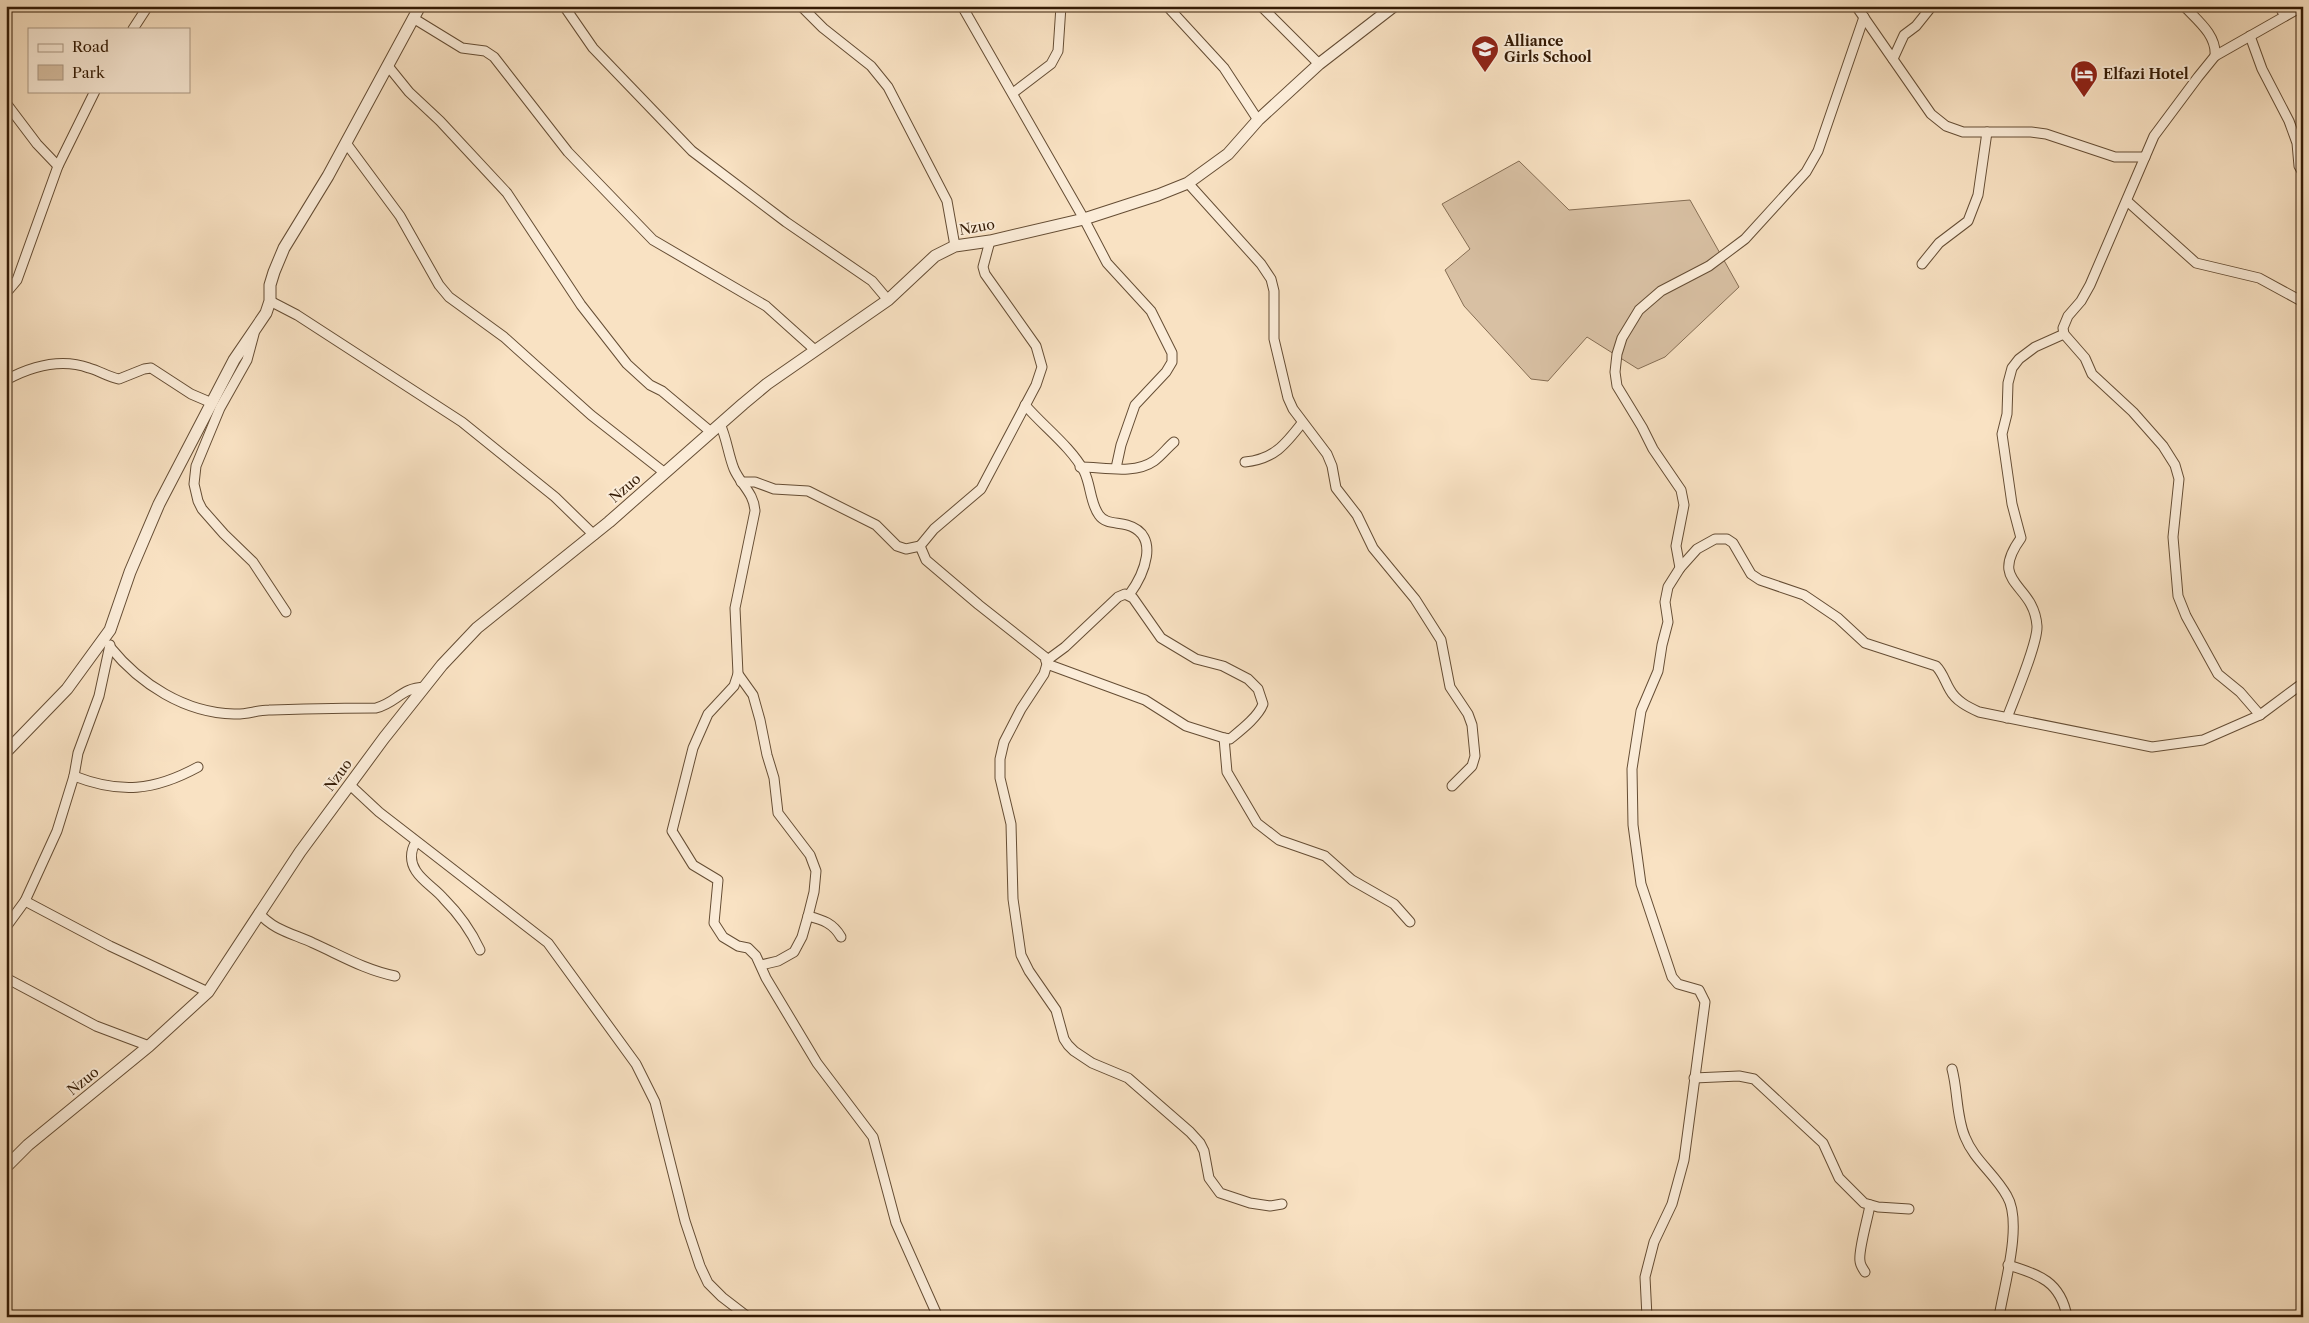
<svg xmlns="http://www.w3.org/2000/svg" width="2309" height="1323" viewBox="0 0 2309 1323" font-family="'Libre Caslon Text',serif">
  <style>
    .green { fill: #d8c0a3; stroke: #866e54 }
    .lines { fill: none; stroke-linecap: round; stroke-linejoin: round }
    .minor-casing { stroke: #654d34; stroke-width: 11 }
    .tertiary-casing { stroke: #654d34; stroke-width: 13 }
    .minor { stroke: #fbecd8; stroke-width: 9 }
    .tertiary { stroke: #fbecd8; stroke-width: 11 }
    .labels { text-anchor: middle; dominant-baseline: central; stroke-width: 4; stroke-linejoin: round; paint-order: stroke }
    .poi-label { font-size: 14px; font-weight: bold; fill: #341b05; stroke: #fbecd8; text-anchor: start }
    .street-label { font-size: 14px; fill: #341b05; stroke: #fbecd8 }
  </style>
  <rect width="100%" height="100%" fill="#f9e2c3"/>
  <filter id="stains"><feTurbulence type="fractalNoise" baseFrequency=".004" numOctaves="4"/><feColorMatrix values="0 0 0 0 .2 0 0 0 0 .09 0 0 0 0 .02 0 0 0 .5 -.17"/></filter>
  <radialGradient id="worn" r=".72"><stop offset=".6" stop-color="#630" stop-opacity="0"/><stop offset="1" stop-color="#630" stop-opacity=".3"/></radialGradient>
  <!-- green -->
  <polygon class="green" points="1519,161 1569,210 1690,200 1739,287 1665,357 1638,369 1587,337 1548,381 1531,379 1464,306 1445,270 1470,249 1442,204"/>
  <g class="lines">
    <!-- minor casing -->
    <g class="minor-casing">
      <g id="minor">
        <polyline points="564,6 593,48 692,151 786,222 872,281 888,300"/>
        <polyline points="801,6 823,28 871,66 888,87 947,201 955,246"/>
        <polyline points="962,6 1084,219 1107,263 1151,311 1172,353 1172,362 1166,372 1135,405 1121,445 1116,468"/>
        <polyline points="1167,6 1224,68 1258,120"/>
        <polyline points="1261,6 1319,64"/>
        <polyline points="1856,6 1931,114 1946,126 1963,132 2031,132 2046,134 2115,157 2145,157"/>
        <path d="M2184,6C2197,20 2217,35 2215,56"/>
        <polyline points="2279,6 2285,16"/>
        <polyline points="413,18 462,48 485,51 494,57 568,152 653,240 766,306 815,350"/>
        <polyline points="133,29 148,6"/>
        <polyline points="2250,36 2262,69 2289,121 2297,143 2299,166 2303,173"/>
        <polyline points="1893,59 1904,35 1916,26 1932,6"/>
        <polyline points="388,66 409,92 440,121 507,193 581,305 627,364 650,385 662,391 711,432"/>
        <polyline points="1013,93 1051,64 1058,51 1061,6"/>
        <polyline points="6,103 37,144 58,166"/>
        <polyline points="346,143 400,216 439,285 449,297 504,337 591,415 665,473"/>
        <polyline points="1188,183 1261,264 1271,279 1274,291 1274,339 1288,398 1293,409 1327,454 1332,466 1336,488 1357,515 1373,548 1415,599 1441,640 1450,687 1468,714 1472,725 1475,756 1472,766 1452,786"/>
        <polyline points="2127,201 2196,263 2259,278 2303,302"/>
        <polyline points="990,241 983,267 985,274 1036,346 1042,367 1036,385 981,489 934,529 920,546 926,560 979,605 1045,657 1047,664 1044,674 1021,709 1004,742 1000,759 1000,778 1011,824 1013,899 1021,955 1029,971 1056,1010 1064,1039 1068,1045 1074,1051 1092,1063 1128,1078 1190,1132 1200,1143 1204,1151 1209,1178 1220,1193 1250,1203 1270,1206 1282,1204"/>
        <polyline points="1922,264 1939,243 1968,221 1978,195 1987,132"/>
        <polyline points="6,293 17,280 58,166 95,91"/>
        <polyline points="270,301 297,315 462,422 555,497 594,535"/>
        <polyline points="254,334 247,360 220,408 196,466 194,484 198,501 202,509 224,534 253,562 286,612"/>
        <path d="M6,380C32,366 61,358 89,368C100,371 108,377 119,379L144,369L151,368L191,394L212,403"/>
        <path d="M1025,405C1044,427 1070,446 1084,471C1091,485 1090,503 1099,515C1105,524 1117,522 1127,525C1162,535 1143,576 1129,595"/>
        <path d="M720,424C727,439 728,454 734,469C741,485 754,493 755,511L735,608L738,674L734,686L708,714L693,748L672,831L693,865L718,880L714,923L723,937L738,946L748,948L756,956L766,978L817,1063L873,1137L896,1223L938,1317"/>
        <path d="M1245,462C1274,459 1285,445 1302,423"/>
        <path d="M1080,467C1103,467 1134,475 1154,461C1161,456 1167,448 1174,442"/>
        <polyline points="741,482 755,482 774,489 808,491 876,525 897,546 906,549 920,546"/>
        <polyline points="1680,568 1676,546 1684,505 1681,490 1653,449 1642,427 1617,386 1615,372 1617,354 1622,338 1639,310 1661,291 1709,266 1745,239 1806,172 1818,151 1864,17"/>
        <path d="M110,647C140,684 185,713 234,714C246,715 257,710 269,710C305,709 340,708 376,708C398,702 400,688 425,687"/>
        <path d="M1046,661L1065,647L1118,597L1125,594L1133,598L1161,638L1196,659L1223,666L1248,679L1258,689L1263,704C1258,717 1241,730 1230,739L1224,738L1186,726L1145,700L1047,664"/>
        <polyline points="738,674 753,695 760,720 767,755 774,778 778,813 810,855 816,871 814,892 808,916 802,937 794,952 778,961 761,965"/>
        <polyline points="2260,715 2240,692 2218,674 2186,616 2178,596 2173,537 2179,479 2175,465 2163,446 2133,412 2092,374 2085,358 2064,334 2063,328 2068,316 2081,301 2090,285 2154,136 2198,77 2215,56 2303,6"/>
        <path d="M2007,718C2014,699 2038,643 2037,626C2034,582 1987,585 2021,538L2012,504L2002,434L2007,414L2008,383L2012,368L2019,359L2035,347L2064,334"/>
        <polyline points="1224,738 1227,772 1257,823 1279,840 1325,856 1352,880 1394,904 1410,922"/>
        <path d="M74,776C120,794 154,791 198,767"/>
        <polyline points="350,785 379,812 548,943 636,1064 655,1102 685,1221 700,1266 708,1283 722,1297 748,1317"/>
        <path d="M416,842C410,851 410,862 416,871C423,882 436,889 444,899C459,914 471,931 480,950"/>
        <polyline points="25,901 110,946 208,992"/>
        <path d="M259,913C273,930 294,934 313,943C340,955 365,970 395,976"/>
        <path d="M808,916C823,920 833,923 841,937"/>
        <polyline points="6,927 25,901 57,831 74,776 78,753 99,696 110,645"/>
        <polyline points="6,978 96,1026 149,1046"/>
        <path d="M1952,1069C1958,1091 1956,1116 1965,1137C1974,1160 1995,1174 2007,1196C2023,1223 2004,1286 1999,1317"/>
        <polyline points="1694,1078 1739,1076 1754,1079 1823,1143 1839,1178 1864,1203 1878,1207 1909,1209"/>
        <path d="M2008,1265C2039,1274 2061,1282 2067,1317"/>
        <path d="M1865,1272C1863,1269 1860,1264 1860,1261C1858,1251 1868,1218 1870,1205"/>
        <path d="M1647,1317L1645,1277L1654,1242L1672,1204L1684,1160L1705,1002L1699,990L1678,984L1672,977L1641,884L1633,825L1632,769L1641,711L1658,671L1662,645L1668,622L1665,602L1668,587L1680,568L1697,549L1715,539H1727L1733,543L1751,574L1760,580L1804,595L1838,618L1865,643L1936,666C1943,673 1945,682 1950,690C1956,701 1968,707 1979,712L2152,747L2203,740L2260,715L2303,683"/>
      </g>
    </g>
    <!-- tertiary casing -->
    <g class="tertiary-casing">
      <g id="tertiary">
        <polyline points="6,752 67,689 110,630 130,572 159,504 234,360 266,313 270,301 270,285 274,272 284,248 328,176 420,6"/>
        <polyline points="6,1167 28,1145 149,1046 208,992 300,852 384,738 442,665 477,628 609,522 743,404 767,384 888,300 935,256 955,246 990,241 1084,219 1158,195 1188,183 1228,154 1258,120 1319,64 1394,6"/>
      </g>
    </g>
    <!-- minor -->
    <use href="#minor" class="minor"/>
    <!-- tertiary -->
    <use href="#tertiary" class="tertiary"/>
  </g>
  <!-- icons -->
  <defs>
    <g id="school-pin" transform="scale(1.4375)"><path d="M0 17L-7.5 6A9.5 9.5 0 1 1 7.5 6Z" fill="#8f2418" stroke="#fbecd8"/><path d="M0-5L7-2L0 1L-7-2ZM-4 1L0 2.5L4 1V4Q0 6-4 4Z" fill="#fff"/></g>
    <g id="hotel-pin" transform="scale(1.4375)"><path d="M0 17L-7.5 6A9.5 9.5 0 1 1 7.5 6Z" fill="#8f2418" stroke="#fbecd8"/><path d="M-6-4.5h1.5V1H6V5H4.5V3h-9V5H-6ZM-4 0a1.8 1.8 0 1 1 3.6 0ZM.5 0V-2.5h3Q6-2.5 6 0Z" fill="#fff"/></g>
  </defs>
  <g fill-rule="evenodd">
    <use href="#school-pin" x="1485" y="49"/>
    <use href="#hotel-pin" x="2084" y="74"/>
  </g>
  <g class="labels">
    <!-- poi labels -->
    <g class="poi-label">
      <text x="1504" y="41">Alliance<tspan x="1504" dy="16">Girls School</tspan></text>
      <text x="2103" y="74">Elfazi Hotel</text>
    </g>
    <!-- street labels -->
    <g class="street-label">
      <text transform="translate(977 227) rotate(-10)">Nzuo</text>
      <text transform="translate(625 488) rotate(-41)">Nzuo</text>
      <text transform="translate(338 775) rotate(-54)">Nzuo</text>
      <text transform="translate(83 1081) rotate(-39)">Nzuo</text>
    </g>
  </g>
  <!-- margin -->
  <rect width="2309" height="1323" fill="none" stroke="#f9e2c3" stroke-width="25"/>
  <rect x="8" y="8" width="2294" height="1308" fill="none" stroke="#341b05" stroke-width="2.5"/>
  <rect x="12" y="12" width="2284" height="1298" fill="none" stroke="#341b05"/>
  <!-- legend -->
  <rect x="28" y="28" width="162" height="65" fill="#fbecd8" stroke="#ab9884"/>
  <rect x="38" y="44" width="25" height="8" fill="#fbecd8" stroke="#ab9884"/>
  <text x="72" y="52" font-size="15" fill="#341b05">Road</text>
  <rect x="38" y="65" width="25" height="15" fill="#d8c0a3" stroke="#ab9884"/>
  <text x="72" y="78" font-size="15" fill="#341b05">Park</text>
  <rect width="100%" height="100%" filter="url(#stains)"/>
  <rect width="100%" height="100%" fill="url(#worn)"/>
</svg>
